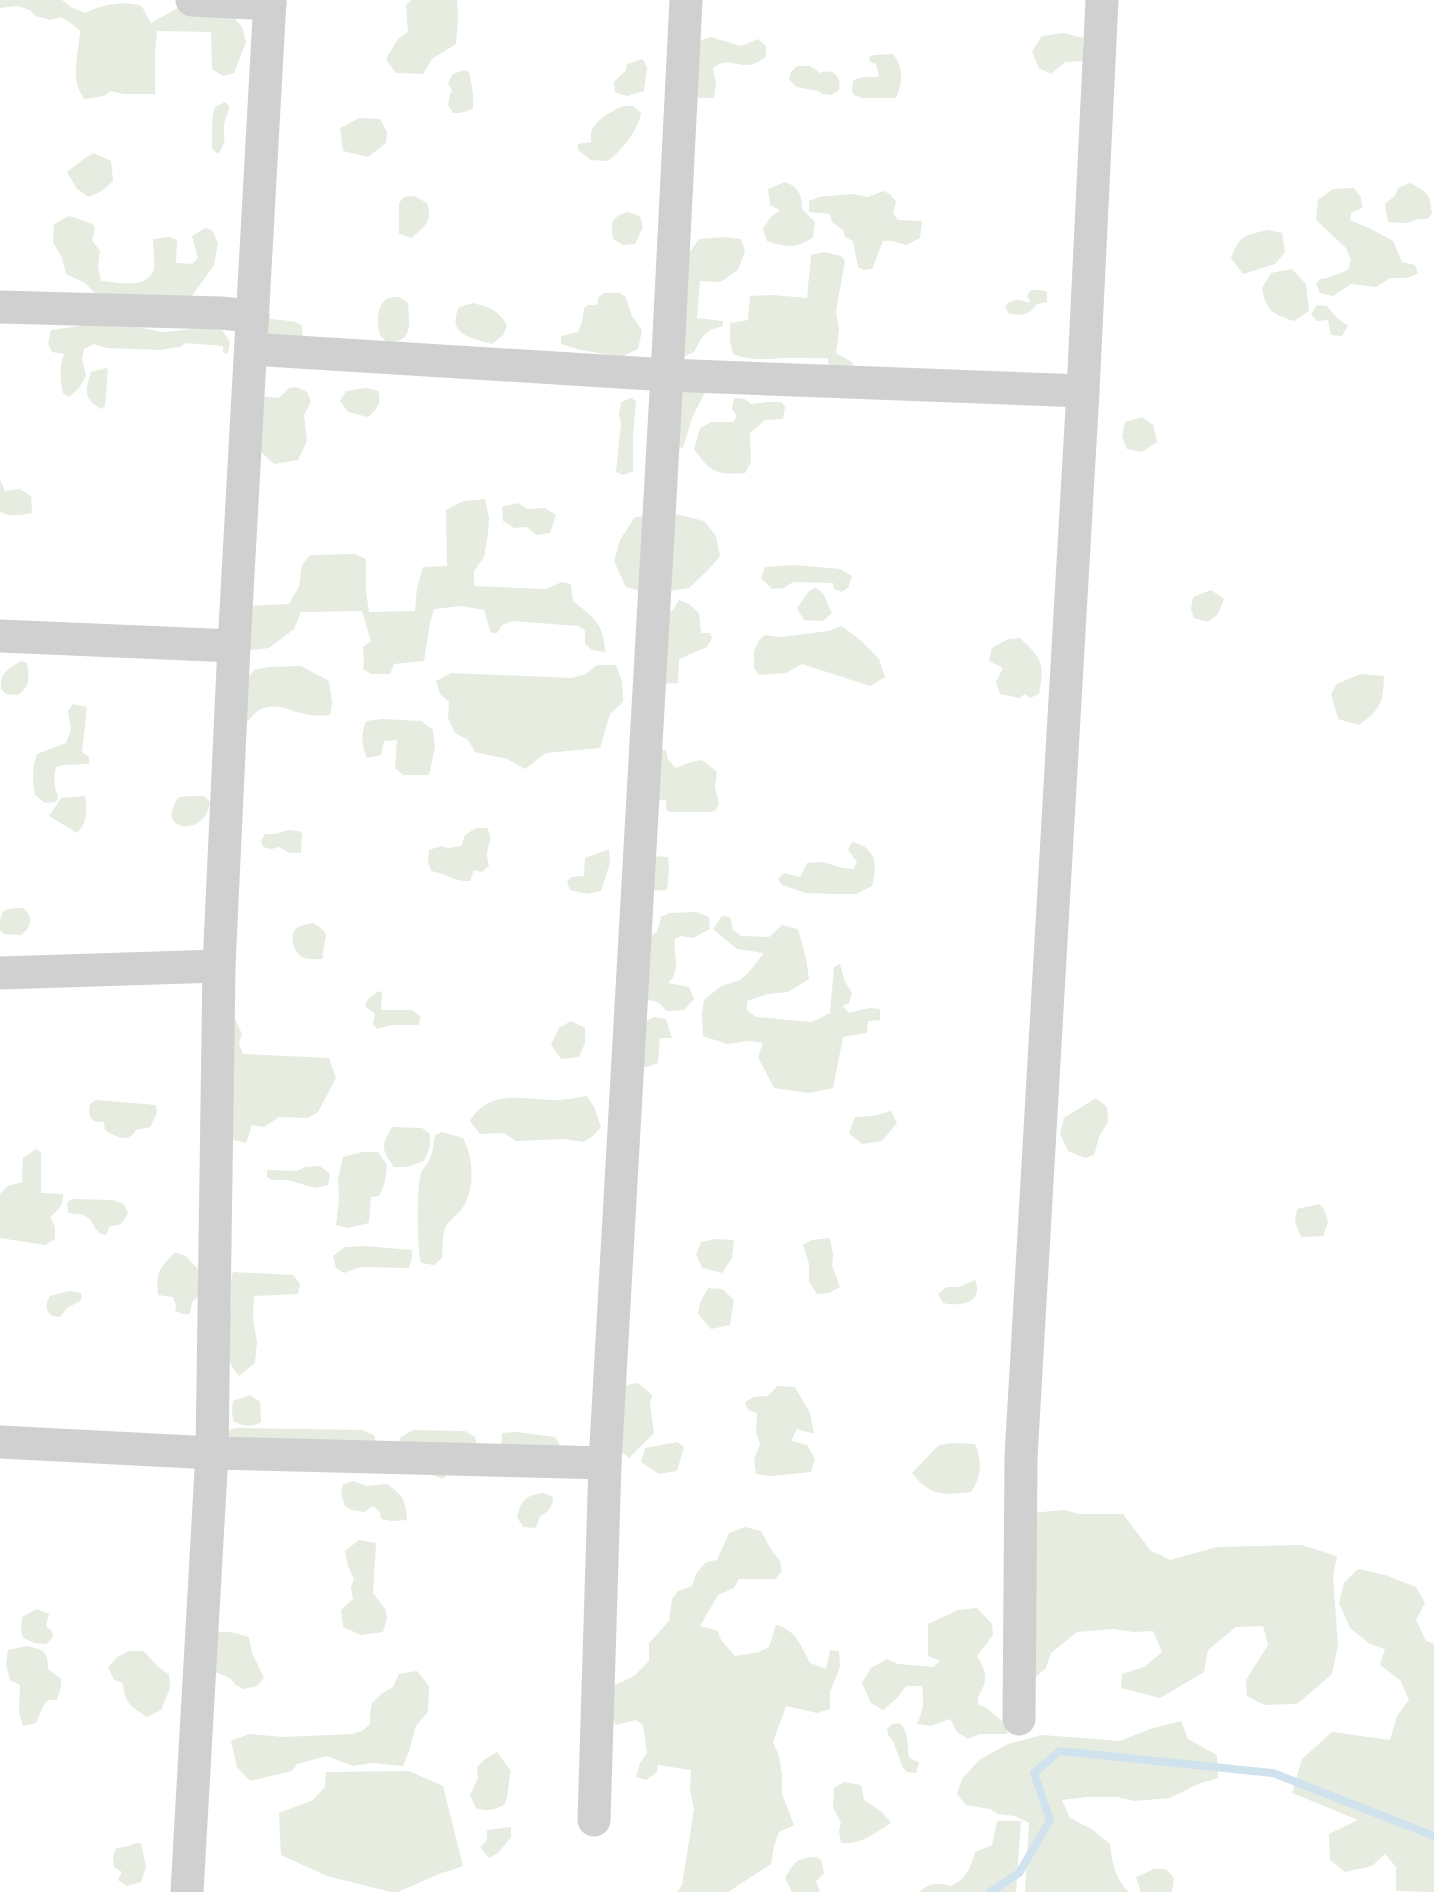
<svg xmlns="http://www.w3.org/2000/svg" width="1434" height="1892" viewBox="0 0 1434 1892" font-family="Montserrat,sans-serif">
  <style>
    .green { fill: #e6ecdf }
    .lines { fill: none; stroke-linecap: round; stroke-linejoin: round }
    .stream { stroke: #cfe2ee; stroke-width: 8 }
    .minor { stroke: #d0d0d0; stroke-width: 33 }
  </style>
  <rect width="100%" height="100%" fill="#fff"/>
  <!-- green -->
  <g class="green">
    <path d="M0,0H62L71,7L85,13C101,5 125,0 141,6C145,10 148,18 151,23L185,4L228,11L242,27L246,42L234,73L223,76L212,69L211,32L157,31L155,53V94H124L110,91L104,96L85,99C69,83 79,51 80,31L71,23L61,17L50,20L36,16L30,10L18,6L0,8Z"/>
    <polygon points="411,0 457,0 458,20 456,44 432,59 423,74 396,73 386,59 398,39 408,32 406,5"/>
    <polygon points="1063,33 1083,38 1084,61 1065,62 1051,74 1039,68 1032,52 1042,36"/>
    <path d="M711,37L741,46L758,39L766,46V57C760,61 754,65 747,65C730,65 729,57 713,68L716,84L714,98H699L685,93L690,44Z"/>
    <path d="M893,54C904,69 903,82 896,98H862L854,95L852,90L853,81C867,73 869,80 879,76L876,64L870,62L869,57L874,55Z"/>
    <polygon points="642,59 644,61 647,68 644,91 627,96 615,92 614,82 626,70 627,64"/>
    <path d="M797,66H810L820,73C833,68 842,76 839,90L831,95L823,94L818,91L796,87L789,79L791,72Z"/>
    <path d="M464,70L469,72C472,84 474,97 473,109L460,113H453L448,105L450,95L452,91L448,83L453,74Z"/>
    <path d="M225,102L229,106C229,112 226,115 225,120C221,135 230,138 218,154L212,149C212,135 211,120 215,107Z"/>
    <path d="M624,106H633L641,113C638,131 622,150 608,161L591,160L578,150V144L591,142C591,141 591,133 591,132C595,120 613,110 624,106Z"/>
    <polygon points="359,118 380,119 387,132 386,143 368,157 343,151 340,128"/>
    <polygon points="94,153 111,161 113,181 102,191 89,197 77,189 67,172 85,158"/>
    <path d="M785,182C799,187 802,195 802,209L815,222L813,237C798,249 785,247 767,241L763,229L770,218L780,210L770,205L768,189Z"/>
    <path d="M1410,183C1427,192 1430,193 1432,214L1427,219H1418L1407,223L1388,222L1385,204L1395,196L1398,188Z"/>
    <polygon points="1354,188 1361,198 1362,208 1351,213 1350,220 1371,229 1393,241 1402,262 1415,265 1418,273 1407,278 1390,278 1376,287 1351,284 1333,296 1320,293 1316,284 1320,279 1327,278 1348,270 1351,260 1346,248 1316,220 1318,200 1333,189"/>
    <polygon points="883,191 890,194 896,202 893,213 898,220 922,221 920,238 906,245 892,241 883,241 872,269 864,270 858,267 853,241 845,237 843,230 832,222 830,214 809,212 809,201 819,197 852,194 868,197"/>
    <path d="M414,196L427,203C433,222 425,225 412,238L399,234V203L404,197Z"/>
    <path d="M627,212L640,216L643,227L635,244L623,245L613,239C611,223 610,218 627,212Z"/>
    <path d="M69,216L93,224L95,228L92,240L100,251L98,267L101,281C117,282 148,290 154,269C155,264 153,246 153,239L169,237L177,240L176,263L192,264L198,258L192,236L205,228L212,230L218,243L214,265L189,300L95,293L85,283L66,274L62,258L53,242L54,224Z"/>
    <path d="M1268,230L1282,233L1285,252L1275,264L1243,274L1231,258C1240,235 1245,235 1268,230Z"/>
    <polygon points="725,237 741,239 745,251 738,270 720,282 700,281 697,318 723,321 723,326 710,330 702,337 694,352 681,358 684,260 699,239"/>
    <path d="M825,252L841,256L845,261L836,311L839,329L836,353L852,362L855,372L829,370L828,358C813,359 799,357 785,358C766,359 751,361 733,354L730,340V323L748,320L750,296L772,295L807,298L811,255Z"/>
    <path d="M1292,269L1306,284L1309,311L1294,321C1272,314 1266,311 1262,288L1271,273Z"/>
    <path d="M1031,290H1040L1047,292V302L1037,304C1028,316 1023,315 1009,314L1005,306C1013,298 1019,299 1029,303L1030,300L1027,296Z"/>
    <polygon points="604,293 619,293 625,296 632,316 642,330 638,349 621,357 581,350 561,344 561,336 578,332 582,322 584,308 588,305 597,305 598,298"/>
    <path d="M399,297L408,303C409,324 414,343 387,342C385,340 381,337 380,334C376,324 377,302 389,298C392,297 396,297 399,297Z"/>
    <path d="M473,303C488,307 500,310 507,326L503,335L492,344C472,338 446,335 459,307Z"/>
    <polygon points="1317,305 1327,306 1336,317 1348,326 1342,336 1331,335 1328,320 1317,321 1311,314"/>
    <path d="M267,318C279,321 291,319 302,325L303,341L295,345L250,328Z"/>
    <path d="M101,323L115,327H136L163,332L205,328L222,330L230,342L228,353L226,354L223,352V346L186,343L180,347L160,350L107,348L94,344L84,349L82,359L86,376L79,388L69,397L63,393C60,379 59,368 64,354L52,352L48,344L51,330Z"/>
    <path d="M106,368L108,370L105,406L102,409C83,400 85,389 91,372Z"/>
    <polygon points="297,387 307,392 311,402 304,415 307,441 298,460 274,464 259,450 260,396 279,398 289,388"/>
    <path d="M366,388L378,391C382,403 377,409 368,417L348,412L340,401L346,391Z"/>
    <polygon points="707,388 692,418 683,448 669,445 674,390"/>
    <polygon points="631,398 636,401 633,434 633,471 623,475 616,472 621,423 619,414 621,402"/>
    <path d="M734,398L745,399L751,404L767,402H782L785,407L783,419L765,420L750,433L751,462L745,473C716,475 711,473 694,449L700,428L711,422H733L737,416L732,409Z"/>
    <polygon points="1142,417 1153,425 1157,442 1142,452 1127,449 1122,436 1125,422"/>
    <path d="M0,479L5,491L20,489L31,496L32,513C21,515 11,517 0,512Z"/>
    <path d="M485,499L489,518L488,534L484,557L474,571V586L546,589L562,582L571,584L573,601C594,618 604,623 605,652L592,650L585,644V630L578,626L513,621L502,625L497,633H491L484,610L461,606L434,609L430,623L424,661L394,664L390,674H371L363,669L364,661L363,647L371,641L362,611L301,612L294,629L269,648L245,651L249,606L289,604L299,586L302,565L310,555L355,554L366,559V591L369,612L415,611L417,588L423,567L447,566L446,510L463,501Z"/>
    <polygon points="518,503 527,509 545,508 556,515 550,533 536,535 527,527 514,528 503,521 502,507"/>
    <polygon points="667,512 704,521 716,536 720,556 708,570 689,588 650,594 626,587 614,561 620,540 635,517 662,515"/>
    <polygon points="795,565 840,569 852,576 848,588 842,592 834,589 833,583 793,582 784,588 772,589 761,578 765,567"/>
    <path d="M815,588C826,591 826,604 832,613L823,621L804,620L797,608L809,591Z"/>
    <polygon points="1211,590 1224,599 1218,614 1208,622 1194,618 1191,609 1193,597"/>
    <polygon points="679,600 689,604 699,613 701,633 710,633 712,638 707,647 679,659 678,683 650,685 647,626 673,610"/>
    <polygon points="842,626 860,640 879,659 885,677 870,686 802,664 786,673 759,675 754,668 754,651 759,640 765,635 782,637 828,631"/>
    <path d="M1020,638C1042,659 1045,663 1039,694L1030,698L1025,694L1019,698L1000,694L996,682L1003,668L989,661L992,648L1008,639Z"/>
    <path d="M21,661L27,663C29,677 31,686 18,695L6,694L1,689C0,672 8,669 21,661Z"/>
    <polygon points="597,665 616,665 622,681 623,702 610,714 600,748 546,753 525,769 507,759 475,752 468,740 455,733 448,718 449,702 440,694 436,681 451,673 572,678 586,674"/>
    <path d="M301,666L329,681L332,703L330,715C321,716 314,716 305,714C291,711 278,703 263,708C255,711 250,719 245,725V681L254,670L268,667Z"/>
    <path d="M1360,674L1384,676C1383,702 1381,709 1359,725L1338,719L1331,694L1337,684Z"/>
    <path d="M73,704L87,707L82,752L89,757V764L64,765L56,767C54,777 53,787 58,796L56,802L45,803L35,795C32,781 32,769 37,754L66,743L71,730L68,711Z"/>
    <path d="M382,719L421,721L433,730L435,747L429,775H403L395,768L397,740L384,741L381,755L367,758C361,745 361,734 366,721Z"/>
    <polygon points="666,750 668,760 676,768 691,762 702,760 717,772 715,787 719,804 715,811 707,812 669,812 666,809 666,800 658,800 656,751"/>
    <path d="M85,796C88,810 87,823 77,833L49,816L61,798Z"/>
    <path d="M191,796H204L210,802C207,837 152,833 179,797Z"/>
    <path d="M476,828H487C494,840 488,843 487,854C487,858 488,861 489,865L482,872L474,870L470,881C454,882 445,873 431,871L428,861L429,850L441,846L448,848L461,846L465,835Z"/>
    <polygon points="288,830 299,831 302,834 301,853 290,853 279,847 272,849 263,847 261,841 265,834 275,834"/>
    <path d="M852,842C876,847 878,865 872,886L856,894H832L806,893L782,885L778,879L784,873L800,877L807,863L823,862L842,868L853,869L857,862L848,850Z"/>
    <polygon points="607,850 609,850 610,863 601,891 587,894 570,890 567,882 571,877 584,876 585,858"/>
    <polygon points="650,856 668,857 669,870 667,890 647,891"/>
    <path d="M23,908C34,917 32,927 21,935L4,934L0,930C0,908 3,909 23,908Z"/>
    <path d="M696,912L709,917L710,929L693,938L681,936L675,939C673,955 682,971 668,983L689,987L694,999L684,1010L667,1011L658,1002L643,999L642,942L657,932L661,917L669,913Z"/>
    <polygon points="722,916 730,917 733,930 741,936 769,937 782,925 798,929 806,958 809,979 788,992 768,994 747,1001 747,1010 756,1017 812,1022 830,1013 834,967 840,964 845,982 852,993 849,1003 843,1006 849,1013 869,1008 880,1009 880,1020 868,1021 867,1033 843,1037 833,1088 809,1093 774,1088 758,1057 763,1043 749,1041 727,1044 703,1036 702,1015 704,1000 721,986 740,980 748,973 764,953 737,949 713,929"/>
    <path d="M313,923L321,928L326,934L322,959C316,959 307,960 302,957C293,952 288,934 298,927C302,925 308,924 313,923Z"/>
    <polygon points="379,991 382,993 381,1010 412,1010 420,1016 419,1025 392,1025 377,1029 373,1024 375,1014 365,1006 368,999"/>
    <polygon points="654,1017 666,1019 672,1038 660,1038 658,1063 647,1067 633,1065 639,1025"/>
    <polygon points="235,1019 242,1034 239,1043 243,1054 329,1058 336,1078 318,1112 308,1118 279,1117 264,1127 252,1125 246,1143 234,1140 223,1132 221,1021"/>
    <polygon points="571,1021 585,1028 585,1043 579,1057 561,1059 551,1045 559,1028"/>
    <path d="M587,1096L594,1107L601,1127L593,1136L583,1142L564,1139L516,1141L504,1133L480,1134L470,1121C488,1089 523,1099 553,1100C565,1100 576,1098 587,1096Z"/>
    <polygon points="1096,1098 1107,1107 1108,1122 1099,1137 1094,1155 1085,1158 1068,1151 1060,1134 1064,1118"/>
    <path d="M96,1100L156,1105L157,1113L150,1127L136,1130C128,1144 116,1137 105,1130L104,1122C90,1123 88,1117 90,1104Z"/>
    <polygon points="891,1111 897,1123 882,1141 862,1144 849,1133 855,1117 873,1116"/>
    <path d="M392,1127L422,1128L430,1134V1147L424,1161L406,1167H394C381,1149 381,1146 392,1127Z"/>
    <path d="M442,1132L463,1138C474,1158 476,1193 460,1211C455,1217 447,1222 445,1229C442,1238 443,1249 442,1258L434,1265L421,1263C417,1248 416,1189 421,1174C422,1170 423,1169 426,1166C432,1156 434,1146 435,1135Z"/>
    <path d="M36,1149L41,1152V1193L63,1194C64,1205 58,1210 50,1217L55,1227V1239L45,1245L0,1238V1194L8,1186L22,1182L23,1158Z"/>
    <path d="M362,1152H378L387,1165C386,1176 385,1186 379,1196L371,1197L369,1223L348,1228L336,1225L339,1199L338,1179L343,1157Z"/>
    <polygon points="320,1166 330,1174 328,1185 315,1188 288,1180 272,1180 267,1177 267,1170 297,1171 305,1167"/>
    <path d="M72,1199L113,1200L124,1204L128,1213C123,1223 121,1226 110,1226L106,1235C94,1233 96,1224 88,1218C83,1213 75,1214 68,1213L67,1203Z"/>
    <polygon points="1319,1204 1324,1209 1328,1222 1323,1236 1301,1237 1295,1222 1297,1209"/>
    <polygon points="830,1238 833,1255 832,1266 840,1287 829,1293 817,1294 809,1282 809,1264 803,1245 812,1240"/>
    <polygon points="716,1239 734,1240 732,1258 722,1273 702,1268 696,1254 701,1242"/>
    <polygon points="364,1246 412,1250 412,1258 409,1268 361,1267 344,1273 336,1268 333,1256 345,1247"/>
    <path d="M175,1252L186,1256L204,1276L202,1292L192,1302L190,1314H183L175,1311L176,1305L173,1297L158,1295C155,1272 161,1267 175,1252Z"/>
    <path d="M233,1272L293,1275L300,1284L298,1294L254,1296L253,1318L257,1342L255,1363L239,1376C220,1355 228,1331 231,1305C232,1292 229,1286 233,1272Z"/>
    <path d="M975,1280C985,1303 959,1307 943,1303L938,1294L947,1287H959Z"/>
    <polygon points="708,1288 722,1289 734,1300 730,1325 711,1329 698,1314 700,1303"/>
    <path d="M70,1291L81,1293L82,1298L80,1301L67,1308L60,1317L52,1316C45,1309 45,1305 50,1296Z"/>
    <polygon points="638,1383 652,1395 650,1404 654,1433 629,1458 616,1447 620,1386"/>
    <polygon points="777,1386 795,1387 810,1413 814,1434 797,1429 791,1441 807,1445 815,1459 811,1472 771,1476 756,1474 754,1459 760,1444 756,1432 757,1413 748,1410 745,1402 754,1397 768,1396"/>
    <path d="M250,1395L260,1402L261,1422C251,1428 243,1426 233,1421L232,1409L233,1401Z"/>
    <polygon points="236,1428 363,1430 375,1436 375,1445 236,1444 223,1432"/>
    <polygon points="413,1430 465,1431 475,1437 478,1449 442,1479 426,1472 397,1455 400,1438"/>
    <polygon points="517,1432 555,1437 559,1443 560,1448 501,1447 502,1433"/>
    <polygon points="677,1442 684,1447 677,1471 659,1474 641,1462 645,1448"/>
    <path d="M953,1443L975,1444C982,1461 982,1477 971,1492C943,1495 931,1497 912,1473L939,1445Z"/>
    <path d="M353,1481L367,1486L387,1484C403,1495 406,1501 407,1520L392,1521L381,1519L380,1512L373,1506L364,1512L352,1510L345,1506L341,1493L343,1484Z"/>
    <path d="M543,1493L553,1497C553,1506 549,1512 540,1516L536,1528L523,1527L517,1517C522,1499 525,1496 543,1493Z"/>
    <polygon points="1064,1510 1079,1514 1123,1514 1150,1550 1170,1560 1217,1547 1301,1545 1337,1556 1333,1577 1338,1645 1332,1674 1297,1704 1264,1705 1247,1696 1246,1680 1268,1645 1263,1626 1236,1627 1208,1650 1204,1672 1160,1698 1121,1688 1122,1674 1144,1667 1162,1652 1153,1631 1134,1632 1113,1629 1077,1632 1051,1653 1046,1668 1023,1688 1031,1513"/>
    <path d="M745,1527L761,1531L770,1548L780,1561L782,1571L775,1579H739L734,1588L718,1595L700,1626L718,1631L721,1640L735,1656L759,1652L769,1647L776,1625C796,1630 801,1646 810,1663L826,1669L830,1650L839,1651L840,1667L830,1692V1709L817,1713L786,1706L773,1742L779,1756L782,1775V1794L794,1825L779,1832L774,1846L771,1864L728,1892H677L682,1885L694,1809L690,1790L691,1770L658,1765L657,1772L646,1780L636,1777L640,1763L647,1753L643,1725L636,1720L616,1725L608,1709L615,1685L634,1676L649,1661V1643L669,1621L672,1599L678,1591L692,1586L696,1574L706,1562L717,1560L729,1533Z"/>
    <polygon points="359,1540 376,1543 373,1593 385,1609 387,1618 383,1632 361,1635 343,1627 341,1610 353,1599 351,1587 354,1579 348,1566 345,1551"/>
    <polygon points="1358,1569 1385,1575 1416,1587 1425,1603 1416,1620 1426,1641 1434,1644 1434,1892 1396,1891 1396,1867 1385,1854 1372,1866 1345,1872 1330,1860 1329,1834 1358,1820 1292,1793 1302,1759 1332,1732 1390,1740 1397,1716 1409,1700 1400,1680 1380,1665 1385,1649 1370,1644 1350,1628 1339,1603 1344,1583"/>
    <path d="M977,1608L992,1624L993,1635L977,1656C981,1663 986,1671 985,1680C984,1689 977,1694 978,1704C993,1710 994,1718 1008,1723L1007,1734H980L968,1739L957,1732L950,1719L931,1726L917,1724C924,1710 924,1701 922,1686H906L898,1697L883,1710L871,1703L862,1683L871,1668L887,1659L898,1664L933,1667L940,1661L928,1656V1624L958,1610Z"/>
    <polygon points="37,1609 49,1614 46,1626 52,1631 53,1637 46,1644 35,1643 23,1638 21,1630 22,1617"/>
    <polygon points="215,1632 231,1632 249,1637 252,1653 264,1678 257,1686 244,1689 236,1685 230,1678 210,1670"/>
    <path d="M27,1646C43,1650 48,1650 48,1669L61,1679V1687L57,1700H48L44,1704L36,1723L23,1726L19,1713L20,1685L10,1680L6,1664L8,1650Z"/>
    <path d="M129,1651H143C152,1659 158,1669 169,1674L170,1688L161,1710L147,1717C131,1707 124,1702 123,1683L114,1680L108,1667L117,1657Z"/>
    <polygon points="417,1671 429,1686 428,1712 416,1726 409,1751 403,1766 373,1763 353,1766 327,1756 297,1764 292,1771 250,1781 237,1767 231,1741 249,1734 283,1737 352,1734 362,1731 370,1724 370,1713 372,1703 381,1694 393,1687 399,1674"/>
    <path d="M1181,1721L1188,1739L1217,1755L1218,1778L1198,1784L1170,1798L1134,1801L1118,1797H1087L1062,1800L1070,1818L1093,1830L1110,1844C1112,1863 1115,1879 1129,1892H1025L1029,1823L1015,1816L998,1814L990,1809L966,1805L957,1794L962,1779L979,1760L1008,1744L1042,1735L1120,1741L1150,1729Z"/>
    <path d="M899,1723C909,1730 907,1745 909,1757L919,1763L916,1773L907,1772L903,1768L893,1741L888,1735L887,1729L892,1724Z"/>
    <path d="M497,1752L511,1771C508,1782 509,1793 505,1804C495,1810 488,1812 476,1808L470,1795L478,1778L477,1767L484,1760Z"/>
    <polygon points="409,1771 443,1786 463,1866 439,1874 398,1892 391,1892 327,1876 281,1855 279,1813 313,1800 325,1787 326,1772"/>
    <path d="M844,1782L861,1785L864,1800L882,1812L891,1823C875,1833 861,1845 841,1843L839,1831L841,1823L833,1807L834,1788Z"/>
    <path d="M997,1821H1021L1016,1892H919C929,1883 938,1882 950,1886C967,1879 970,1869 975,1852L992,1845Z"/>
    <polygon points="511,1827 511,1837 498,1853 489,1858 480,1847 487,1840 487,1830"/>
    <polygon points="137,1843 141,1843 146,1867 141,1882 127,1886 118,1880 122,1872 114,1867 113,1856 116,1848 125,1847"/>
    <path d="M816,1857L821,1860L824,1873L816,1881L820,1892H792L785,1878C795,1861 797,1858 816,1857Z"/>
    <polygon points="1154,1869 1166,1869 1174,1878 1172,1892 1141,1892 1136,1877"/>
  </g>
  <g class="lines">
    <!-- stream -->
    <polyline class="stream" points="990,1892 1019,1873 1050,1820 1034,1773 1060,1751 1273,1773 1434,1836"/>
    <!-- minor -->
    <g class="minor">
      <polyline points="192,0 270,4"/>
      <polyline points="0,307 220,313 253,316"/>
      <polyline points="251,349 667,375 1083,391"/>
      <polyline points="0,636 234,646"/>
      <polyline points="0,973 219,966"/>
      <polyline points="0,1442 212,1453 605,1463"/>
      <polyline points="1019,1719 1021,1457 1083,391 1102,0"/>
      <polyline points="594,1820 605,1463 667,375 686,0"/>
      <polyline points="187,1892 212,1453 219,966 234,646 270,0"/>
    </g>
  </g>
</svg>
